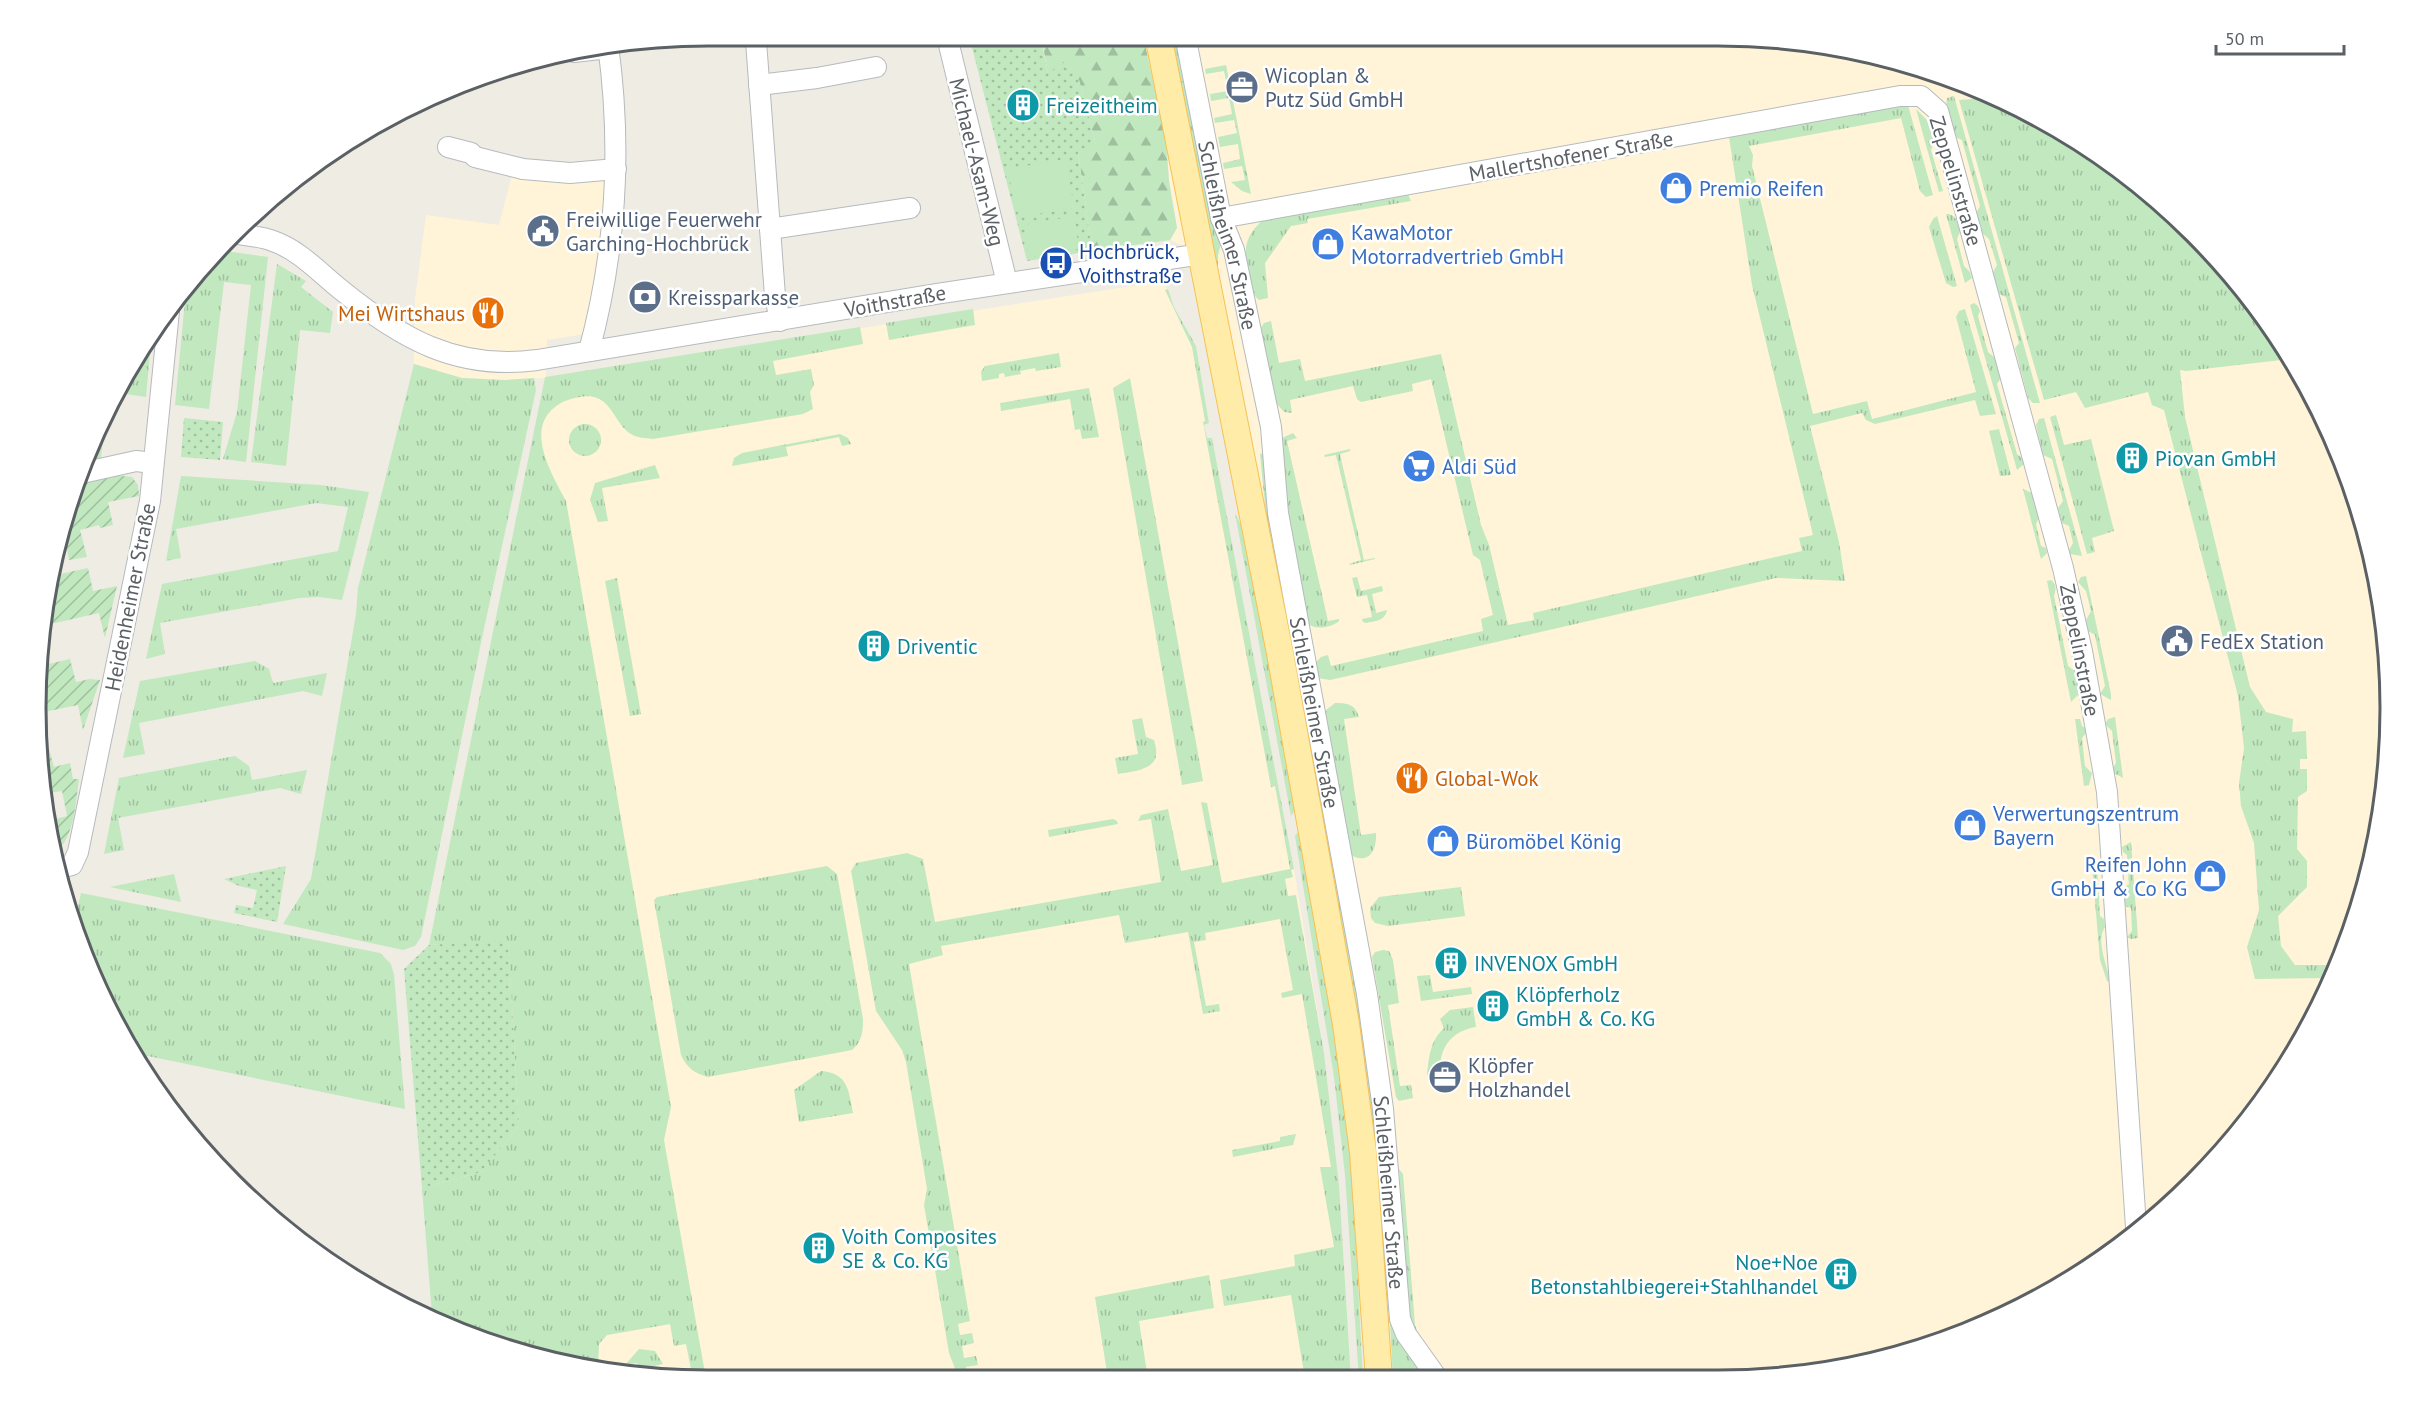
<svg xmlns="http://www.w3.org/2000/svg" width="2426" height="1416" viewBox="0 0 2426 1416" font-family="'PT Sans',sans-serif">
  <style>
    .commercial { fill: #fff4d8 }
    .grass { fill: url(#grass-tufts) }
    .forest { fill: url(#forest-firs) }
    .park { fill: url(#park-dots) }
    .garden { fill: url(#garden-furrows) }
    .pitch { fill: #c1e8bf }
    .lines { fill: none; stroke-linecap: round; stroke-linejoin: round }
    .minor-casing { stroke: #b6babe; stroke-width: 22 }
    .major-casing { stroke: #f7c154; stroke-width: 28 }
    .minor { stroke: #fff; stroke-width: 20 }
    .major { stroke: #ffeca8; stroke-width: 26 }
    .labels { text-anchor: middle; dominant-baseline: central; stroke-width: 5; stroke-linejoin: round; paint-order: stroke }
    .service-label { font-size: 21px; fill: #4e5e75; stroke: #fff; text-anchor: start }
    .culture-label { font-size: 21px; fill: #0d838f; stroke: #fff; text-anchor: start }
    .street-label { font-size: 21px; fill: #5b6065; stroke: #fff }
    .shop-label { font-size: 21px; fill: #366cbe; stroke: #fff; text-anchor: start }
    .transit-label { font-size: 21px; fill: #164399; stroke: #fff; text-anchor: start }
    .food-label { font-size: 21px; fill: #c56008; stroke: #fff; text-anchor: end }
    .rim { fill: none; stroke: #5b6065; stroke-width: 3 }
  </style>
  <defs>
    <pattern id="grass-tufts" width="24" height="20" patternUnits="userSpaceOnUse" patternTransform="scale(1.5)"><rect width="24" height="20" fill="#c1e8bf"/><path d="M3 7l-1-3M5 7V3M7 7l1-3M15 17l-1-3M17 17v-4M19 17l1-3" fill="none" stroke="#a0bf9f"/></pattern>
    <pattern id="forest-firs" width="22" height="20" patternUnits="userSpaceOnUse" patternTransform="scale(1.5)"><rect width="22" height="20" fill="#c1e8bf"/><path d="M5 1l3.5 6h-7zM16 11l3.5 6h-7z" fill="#a0bf9f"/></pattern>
    <pattern id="park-dots" width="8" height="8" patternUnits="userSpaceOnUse" patternTransform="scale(1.5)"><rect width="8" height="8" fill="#c1e8bf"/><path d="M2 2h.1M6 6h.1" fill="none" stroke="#a0bf9f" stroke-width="1.8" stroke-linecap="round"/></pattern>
    <pattern id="garden-furrows" width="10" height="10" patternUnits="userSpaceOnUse" patternTransform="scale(1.5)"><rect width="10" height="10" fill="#c1e8bf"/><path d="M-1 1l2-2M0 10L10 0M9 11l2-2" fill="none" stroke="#a0bf9f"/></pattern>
  </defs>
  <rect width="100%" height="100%" fill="#efece3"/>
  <!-- commercial -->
  <g class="commercial">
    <polygon points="1762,37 1934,72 1988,98 1960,100 2283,346 2339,451 2377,577 2390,708 2377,839 2339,965 2277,1081 2193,1183 2054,1290 1934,1344 1762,1379 1376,1379 1355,1065 1202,254 1170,240 1177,228 1169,180 1166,141 1144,40"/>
    <polygon points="512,175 611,178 591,333 547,340 546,377 1164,281 1174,307 1196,346 1209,423 1204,425 1207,438 1212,438 1294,869 1324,1053 1339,1185 1351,1379 664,1379 598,1365 599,1344 607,1335 671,1324 614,905 429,945 545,378 505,380 462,378 414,364 415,299 426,215 499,225"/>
  </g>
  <!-- grass -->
  <g class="grass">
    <polygon points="1169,40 1177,40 1210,209 1221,244 1218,255 1218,283"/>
    <polygon points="1226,65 1227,70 1251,194 1242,191 1231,182 1245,180 1242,166 1224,169 1223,163 1240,159 1238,144 1220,147 1218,137 1237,133 1234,120 1215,123 1214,118 1232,114 1229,98 1211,101 1210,94 1228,91 1224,71 1206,74 1205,69"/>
    <polygon points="1954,96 2040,403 2033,403 2028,398 2015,348 2019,343 2006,297 1999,294 1993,272 1997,265 1989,239 1982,233 1976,213 1980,206 1962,140 1955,137 1946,106 1947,98"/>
    <polygon points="1988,98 2091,149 2193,233 2277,334 2290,359 2186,371 2180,370 2185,417 2250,687 2266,712 2293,719 2292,732 2306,731 2307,759 2300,759 2300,769 2307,769 2307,791 2298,797 2297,849 2307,861 2307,887 2278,916 2281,946 2295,965 2339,965 2332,978 2255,979 2247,947 2259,910 2254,843 2241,806 2239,783 2244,748 2238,696 2164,410 2152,405 2148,392 2085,408 2076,392 2044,400 1959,100"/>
    <polygon points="1908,105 1933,195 1926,197 1920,191 1901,118 1749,146 1753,155 1752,166 1813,414 1867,401 1872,419 1976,392 1956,317 1959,311 1965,309 1996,414 1980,416 1975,400 1875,424 1866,420 1862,413 1810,426 1839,542 1845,581 1776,578 1330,680 1318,678 1315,663 1321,657 1328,655 1331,666 1483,631 1481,619 1493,615 1480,560 1473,555 1431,379 1412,384 1413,391 1361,402 1357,399 1353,386 1290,400 1292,413 1284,412 1276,403 1260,329 1264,323 1271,321 1279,363 1300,359 1305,381 1441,354 1481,525 1489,545 1508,625 1534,620 1533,613 1802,551 1799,538 1813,535 1752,285 1729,137"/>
    <polygon points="1916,109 1929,122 1934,142 1931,150 1943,191 1939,192"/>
    <path d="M1408,194L1411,201L1307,219L1308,223L1291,226L1265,263L1268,298L1259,300C1252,294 1251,287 1249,278C1244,253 1242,238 1263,220Z"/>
    <path d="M1946,214C1957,214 1958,224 1960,232L1957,239L1964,266L1970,272L1972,278L1965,283Z"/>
    <polygon points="1937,216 1957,286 1953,287 1946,283 1929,227 1933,219"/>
    <polygon points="218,250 268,257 246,462 223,459 237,412 251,285 224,282 209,409 175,405 186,290"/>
    <polygon points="277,264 306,281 301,287 333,312 330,333 300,330 286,466 251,462"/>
    <polygon points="1168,289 1174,307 1196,346 1209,423 1204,425 1207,438 1212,438 1294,869 1291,870 1293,877 1285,879 1288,896 1296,895 1324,1053 1339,1185 1351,1379 1305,1379 1291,1295 1224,1306 1220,1280 1295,1266 1294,1255 1334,1247 1320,1167 1331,1167 1302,994 1282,998 1281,993 1293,990 1280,919 1205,933 1206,940 1194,942 1206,1006 1219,1004 1220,1011 1203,1014 1188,932 1125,943 1119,915 941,946 943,955 909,964 970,1321 958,1324 960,1335 972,1333 974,1343 962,1346 964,1358 976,1356 978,1365 966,1367 967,1379 959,1379 949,1353 924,1205 927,1189 906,1062 902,1050 876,1011 851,871 856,863 907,853 923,859 935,922 1161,882 1151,819 1138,821 1141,815 1168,809 1181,871 1213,865 1201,802 1207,803 1222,883 1290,869 1275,786 1271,787 1203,422 1205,421 1192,347 1165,290"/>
    <polygon points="1974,303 1978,306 1980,311 1978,316 1988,352 1995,358 2001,378 1997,384 2017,454 2022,458 2024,464 2017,470 1970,305"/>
    <polygon points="973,309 975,325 889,340 886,323"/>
    <path d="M860,327L863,344L773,361L776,375L811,369L814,385L810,392L813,409L803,414L653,439C647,438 636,438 631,434C616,425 613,404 597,398C588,394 574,398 565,401C520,422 550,471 566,501L671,1107L664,1140L706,1379H693L686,1344L674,1346L670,1324L607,1335L599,1344L598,1365L492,1344L432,1315L422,1188L481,1172L519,1126L508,941L429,945L545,377Z"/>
    <polygon points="152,331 146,397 119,393 120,386"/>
    <polygon points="1059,353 1061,367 1036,371 1035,368 1020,371 1021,374 1005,377 1004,373 999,374 999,378 982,381 981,372 985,366"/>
    <polygon points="414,364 462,378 505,380 534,378 536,390 483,633 421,937 415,946 403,950 283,924 311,879 356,614 358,588"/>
    <polygon points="1130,378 1203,781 1182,785 1113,388"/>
    <polygon points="1089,388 1099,437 1082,439 1080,429 1075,430 1070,399 1001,411 1000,403"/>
    <polygon points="106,409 101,458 86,461 105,411"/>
    <polygon points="2056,415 2064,445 2091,439 2114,531 2092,538 2095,552 2087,554 2050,417"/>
    <polygon points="2044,418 2082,556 2070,554 2069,550 2073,543 2069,526 2062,523 2058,508 2063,501 2052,459 2043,455 2036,425 2039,419"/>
    <circle cx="585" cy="440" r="16"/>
    <polygon points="1999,429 2011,475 2000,476 1989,431"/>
    <path d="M1293,433L1297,438L1287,441L1328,621L1339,619V621C1331,628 1316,630 1308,624L1280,470L1282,438Z"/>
    <polygon points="840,434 848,438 851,444 842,446 839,437 786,447 788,456 732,466 734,458 742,453"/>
    <polygon points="1350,449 1350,451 1340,454 1364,560 1375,558 1375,559 1350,565 1349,564 1361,560 1336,455 1325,457 1324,455"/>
    <polygon points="1265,453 1372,1067 1392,1272 1430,1379 1393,1379 1390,1325 1376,1184 1268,536 1260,454"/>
    <polygon points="655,465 660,478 602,488 608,521 598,522 590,500 595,483"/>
    <polygon points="181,476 320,485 369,492 342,600 319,597 300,598 160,623 165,654 146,659 162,584 338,551 348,507 316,503 176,529 181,558 166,561"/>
    <polygon points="2023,489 2034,494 2040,516 2036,524 2041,546 2046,548 2047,553 2041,559"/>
    <polygon points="1235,513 1248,540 1298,806 1291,816"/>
    <polygon points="2086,576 2111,694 2111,700 2100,694 2105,686 2095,635 2088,631 2086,620 2091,611 2086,591 2078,582 2081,577"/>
    <path d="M1357,577L1361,591L1382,586L1383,591L1372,594L1376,613L1387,610C1385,621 1375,621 1366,623L1363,622L1362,619L1372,617L1367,595L1357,597L1352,578Z"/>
    <polygon points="617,578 641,714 630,716 605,581"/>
    <path d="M2051,580C2057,585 2056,589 2054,596L2068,666L2076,672L2079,694L2071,702L2047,581Z"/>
    <polygon points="255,661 269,669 273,683 327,673 322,696 303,691 139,723 145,754 123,758 140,681"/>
    <path d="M1335,703C1347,703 1355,704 1359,717L1344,719L1361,835L1376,833C1377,851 1368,866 1349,854L1324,717L1326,710Z"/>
    <polygon points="2115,717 2123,778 2112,772 2112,769 2116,763 2112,731 2105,724 2108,719"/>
    <path d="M1142,718L1146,737L1154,740C1155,744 1157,750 1156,755C1155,770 1130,772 1118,774L1115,758L1138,754L1132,720Z"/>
    <polygon points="2075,719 2080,719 2082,726 2085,728 2086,733 2082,738 2085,766 2092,773 2089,785 2084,786"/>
    <polygon points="235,756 249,766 252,780 307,770 301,794 280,788 118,818 124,850 104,854 119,778"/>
    <polygon points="1113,819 1117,821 1118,824 1049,837 1048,830"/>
    <polygon points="1297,833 1302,836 1305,843 1345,1102 1354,1207 1363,1379 1359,1379 1345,1175 1334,1077 1295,836"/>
    <polygon points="2131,842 2138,938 2131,939 2127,937 2132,931 2131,908 2125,906 2123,888 2129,884 2127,855 2123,852 2122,847"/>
    <path d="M827,866L837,874L863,1019C863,1031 862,1042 852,1050L708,1077C694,1073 687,1068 681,1055L654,900L657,897Z"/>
    <path d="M2092,866H2097L2100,916L2104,919L2105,927C2095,941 2108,966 2110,982L2107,981L2100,960Z"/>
    <polygon points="174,874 181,902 110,887"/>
    <polygon points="1461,887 1465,916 1388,926 1375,923 1371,918 1370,908 1379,897"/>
    <polygon points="81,893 380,953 391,964 394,975 405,1109 133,1053 87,965 74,923"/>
    <polygon points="1383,950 1389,951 1393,960 1399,1003 1388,1005 1400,1086 1411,1085 1413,1098 1399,1101 1396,1097 1372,957 1375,952"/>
    <polygon points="1430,975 1433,992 1471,987 1472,994 1421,1001 1417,976"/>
    <path d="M1473,1007L1476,1027C1451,1031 1439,1048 1440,1073L1427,1075C1429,1057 1430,1041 1444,1028L1440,1019L1450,1010Z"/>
    <path d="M821,1071C848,1073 849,1091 853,1113L799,1122L794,1090Z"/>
    <polygon points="1296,1134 1293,1145 1233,1157 1232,1150 1280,1141 1280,1137"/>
    <path d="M1399,1169L1403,1174L1415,1325L1419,1336L1451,1379H1448C1434,1360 1419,1342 1410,1321Z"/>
    <polygon points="1209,1275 1214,1308 1139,1321 1148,1379 1108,1379 1095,1297"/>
    <polygon points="639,1349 655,1351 663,1364 650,1367 652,1376 640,1374 637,1363 625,1365"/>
  </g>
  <!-- forest -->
  <polygon class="forest" points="1042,40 1144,40 1166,141 1169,181 1177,228 1170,240 1092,251 1078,151 1096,145 1079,80 1048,74"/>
  <!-- park -->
  <g class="park">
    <polygon points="970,40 1041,40 1048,73 1066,61 1079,80 1096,145 1078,152 1092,251 1027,261"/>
    <polygon points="184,418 223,422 220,460 181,457"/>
    <polygon points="286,866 277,922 234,913 236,905 253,908 257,890 239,886 224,879"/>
    <polygon points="508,940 519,1126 481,1172 422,1188 404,969 429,945"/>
  </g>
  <!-- garden -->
  <g class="garden">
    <polygon points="114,475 132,477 138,485 139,496 108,502 113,525 100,528 99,525 80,530 87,557 69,560 64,534 59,535 78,483"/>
    <polygon points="88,568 93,591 117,586 105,638 99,613 42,626 51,576"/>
    <polygon points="70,659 76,682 90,679 100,680 83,730 78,705 39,713 40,666"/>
    <path d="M49,749L54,767L70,763L73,779H79C76,799 74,845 53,852L47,821L67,816L62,791L43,794L37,752Z"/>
  </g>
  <!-- pitch -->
  <g class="pitch">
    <polygon points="1066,159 1074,208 1019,217 1007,169"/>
    <polygon points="1074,216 1079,249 1029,257 1024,225"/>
  </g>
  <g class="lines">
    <!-- minor casing -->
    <g class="minor-casing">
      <g id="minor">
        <path id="s1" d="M1186,40L1221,218L1234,250L1271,427L1278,513L1367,994L1383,1109L1400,1319L1406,1334L1438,1379"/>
        <polyline points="756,41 775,296 780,321"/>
        <polyline points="948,41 1007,283"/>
        <polyline points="574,52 608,48"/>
        <polyline points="759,85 817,78 876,67"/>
        <polyline points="448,147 471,153 475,157 523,169 570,173 616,169"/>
        <polyline points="1221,218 1900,96 1921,96 1938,111 2063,568 2082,651 2107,792 2136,1227"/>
        <polyline points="770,229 910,208"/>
        <path d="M233,233C246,236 261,236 273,241C299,250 319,272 340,289C400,338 457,371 537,360L936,294L1202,254"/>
        <path d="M589,351C616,251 622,147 608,45"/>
        <polyline points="82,473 136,461 153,463"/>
        <polyline points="58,869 72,865 78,852 150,501 169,311"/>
      </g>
    </g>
    <!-- major casing -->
    <g class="major-casing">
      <polyline id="major" points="1159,40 1280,653 1346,1024 1363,1152 1379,1379"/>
    </g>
    <!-- minor -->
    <use href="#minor" class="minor"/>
    <!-- major -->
    <use href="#major" class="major"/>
  </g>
  <!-- icons -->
  <defs>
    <g id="office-disc" transform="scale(1.725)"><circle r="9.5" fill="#5c6f8a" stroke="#fff"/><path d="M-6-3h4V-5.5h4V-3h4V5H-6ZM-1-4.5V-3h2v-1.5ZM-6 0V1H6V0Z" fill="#fff"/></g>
    <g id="building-disc" transform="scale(1.725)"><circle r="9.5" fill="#0f9aa8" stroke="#fff"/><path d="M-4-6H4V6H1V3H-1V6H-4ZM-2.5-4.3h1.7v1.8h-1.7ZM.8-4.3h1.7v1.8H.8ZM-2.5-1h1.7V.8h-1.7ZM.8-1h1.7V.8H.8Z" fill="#fff"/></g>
    <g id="shop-disc" transform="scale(1.725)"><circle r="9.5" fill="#3f7fe0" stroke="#fff"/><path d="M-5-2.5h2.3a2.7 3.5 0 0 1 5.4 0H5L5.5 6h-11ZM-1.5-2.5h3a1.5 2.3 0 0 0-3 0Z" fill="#fff"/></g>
    <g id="civic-disc" transform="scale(1.725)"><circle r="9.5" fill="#5c6f8a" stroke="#fff"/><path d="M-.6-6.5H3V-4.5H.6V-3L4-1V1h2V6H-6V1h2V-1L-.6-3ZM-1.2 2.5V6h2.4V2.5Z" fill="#fff"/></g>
    <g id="bus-disc" transform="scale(1.725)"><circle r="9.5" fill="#1a4fb4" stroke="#fff"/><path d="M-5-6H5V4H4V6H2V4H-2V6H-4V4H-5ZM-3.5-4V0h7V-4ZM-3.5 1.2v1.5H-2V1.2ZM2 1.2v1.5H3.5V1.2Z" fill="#fff"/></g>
    <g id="bank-disc" transform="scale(1.725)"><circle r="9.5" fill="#5c6f8a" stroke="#fff"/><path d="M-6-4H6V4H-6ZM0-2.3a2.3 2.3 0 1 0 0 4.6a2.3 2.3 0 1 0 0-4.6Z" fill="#fff"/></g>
    <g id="restaurant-disc" transform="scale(1.725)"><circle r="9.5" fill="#e8710a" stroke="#fff"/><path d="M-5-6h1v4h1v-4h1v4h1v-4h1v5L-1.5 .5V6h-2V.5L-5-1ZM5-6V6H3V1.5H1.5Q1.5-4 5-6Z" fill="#fff"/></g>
    <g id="supermarket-disc" transform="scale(1.725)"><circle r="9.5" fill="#3f7fe0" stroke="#fff"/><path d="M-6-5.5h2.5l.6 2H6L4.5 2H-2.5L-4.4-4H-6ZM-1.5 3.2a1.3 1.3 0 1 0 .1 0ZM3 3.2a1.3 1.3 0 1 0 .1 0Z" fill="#fff"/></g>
  </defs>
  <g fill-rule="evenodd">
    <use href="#office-disc" x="1242" y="87"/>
    <use href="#building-disc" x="1023" y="105"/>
    <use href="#shop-disc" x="1676" y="188"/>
    <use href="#civic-disc" x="543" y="231"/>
    <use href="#shop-disc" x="1328" y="244"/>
    <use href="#bus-disc" x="1056" y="263"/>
    <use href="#bank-disc" x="645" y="297"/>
    <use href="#restaurant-disc" x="488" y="313"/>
    <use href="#building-disc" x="2132" y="458"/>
    <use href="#supermarket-disc" x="1419" y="466"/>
    <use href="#civic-disc" x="2177" y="641"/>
    <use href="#building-disc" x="874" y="646"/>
    <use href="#restaurant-disc" x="1412" y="778"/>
    <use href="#shop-disc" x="1970" y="825"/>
    <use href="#shop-disc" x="1443" y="841"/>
    <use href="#shop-disc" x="2210" y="876"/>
    <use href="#building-disc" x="1451" y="963"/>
    <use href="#building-disc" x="1493" y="1006"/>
    <use href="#office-disc" x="1445" y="1077"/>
    <use href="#building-disc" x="819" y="1248"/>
    <use href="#building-disc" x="1841" y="1274"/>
  </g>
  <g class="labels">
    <!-- service labels -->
    <g class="service-label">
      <text x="1265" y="75">Wicoplan &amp;<tspan x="1265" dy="24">Putz Süd GmbH</tspan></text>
      <text x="566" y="219">Freiwillige Feuerwehr<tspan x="566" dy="24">Garching-Hochbrück</tspan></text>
      <text x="668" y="297">Kreissparkasse</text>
      <text x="2200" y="641">FedEx Station</text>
      <text x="1468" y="1065">Klöpfer<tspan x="1468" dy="24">Holzhandel</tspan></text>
    </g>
    <!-- culture labels -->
    <g class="culture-label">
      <text x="1046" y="105">Freizeitheim</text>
      <text x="2155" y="458">Piovan GmbH</text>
      <text x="897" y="646">Driventic</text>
      <text x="1474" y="963">INVENOX GmbH</text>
      <text x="1516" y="994">Klöpferholz<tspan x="1516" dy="24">GmbH &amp; Co. KG</tspan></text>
      <text x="842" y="1236">Voith Composites<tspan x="842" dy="24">SE &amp; Co. KG</tspan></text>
      <text x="1818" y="1262" text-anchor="end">Noe+Noe<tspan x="1818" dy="24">Betonstahlbiegerei+Stahlhandel</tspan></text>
    </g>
    <!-- street labels -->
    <g class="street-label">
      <text transform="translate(1571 156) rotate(-10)">Mallertshofener Straße</text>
      <text transform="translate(977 162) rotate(76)">Michael-Asam-Weg</text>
      <text transform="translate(1956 181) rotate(73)">Zeppelinstraße</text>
      <text stroke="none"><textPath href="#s1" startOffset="200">Schleißheimer Straße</textPath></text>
      <text transform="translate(895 301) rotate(-10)">Voithstraße</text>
      <text transform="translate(130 597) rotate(-79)">Heidenheimer Straße</text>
      <text transform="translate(2080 650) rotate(79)">Zeppelinstraße</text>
      <text stroke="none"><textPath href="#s1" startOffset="686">Schleißheimer Straße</textPath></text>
      <text stroke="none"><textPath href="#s1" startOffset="1172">Schleißheimer Straße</textPath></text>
    </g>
    <!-- shop labels -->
    <g class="shop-label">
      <text x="1699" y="188">Premio Reifen</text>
      <text x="1351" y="232">KawaMotor<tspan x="1351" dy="24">Motorradvertrieb GmbH</tspan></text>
      <text x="1442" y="466">Aldi Süd</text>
      <text x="1993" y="813">Verwertungszentrum<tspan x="1993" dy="24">Bayern</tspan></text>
      <text x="1466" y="841">Büromöbel König</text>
      <text x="2187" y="864" text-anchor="end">Reifen John<tspan x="2187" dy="24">GmbH &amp; Co KG</tspan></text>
    </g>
    <!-- transit labels -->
    <g class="transit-label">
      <text x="1079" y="251">Hochbrück,<tspan x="1079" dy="24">Voithstraße</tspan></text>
    </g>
    <!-- food labels -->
    <g class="food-label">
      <text x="465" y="313">Mei Wirtshaus</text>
      <text x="1435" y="778" text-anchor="start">Global-Wok</text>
    </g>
  </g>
  <!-- crop -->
  <path d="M0 0H2426V1416H0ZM708 46H1718A662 662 0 0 1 2380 708V708A662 662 0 0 1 1718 1370H708A662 662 0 0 1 46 708V708A662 662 0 0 1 708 46Z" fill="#fff" fill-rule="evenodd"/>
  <path class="rim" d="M708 46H1718A662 662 0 0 1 2380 708V708A662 662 0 0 1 1718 1370H708A662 662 0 0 1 46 708V708A662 662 0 0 1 708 46Z"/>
  <!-- scale -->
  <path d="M2216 45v9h128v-9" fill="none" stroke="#5b6065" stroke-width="3"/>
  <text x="2225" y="45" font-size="18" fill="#5b6065" stroke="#ffffff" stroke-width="4.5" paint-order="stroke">50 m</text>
</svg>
